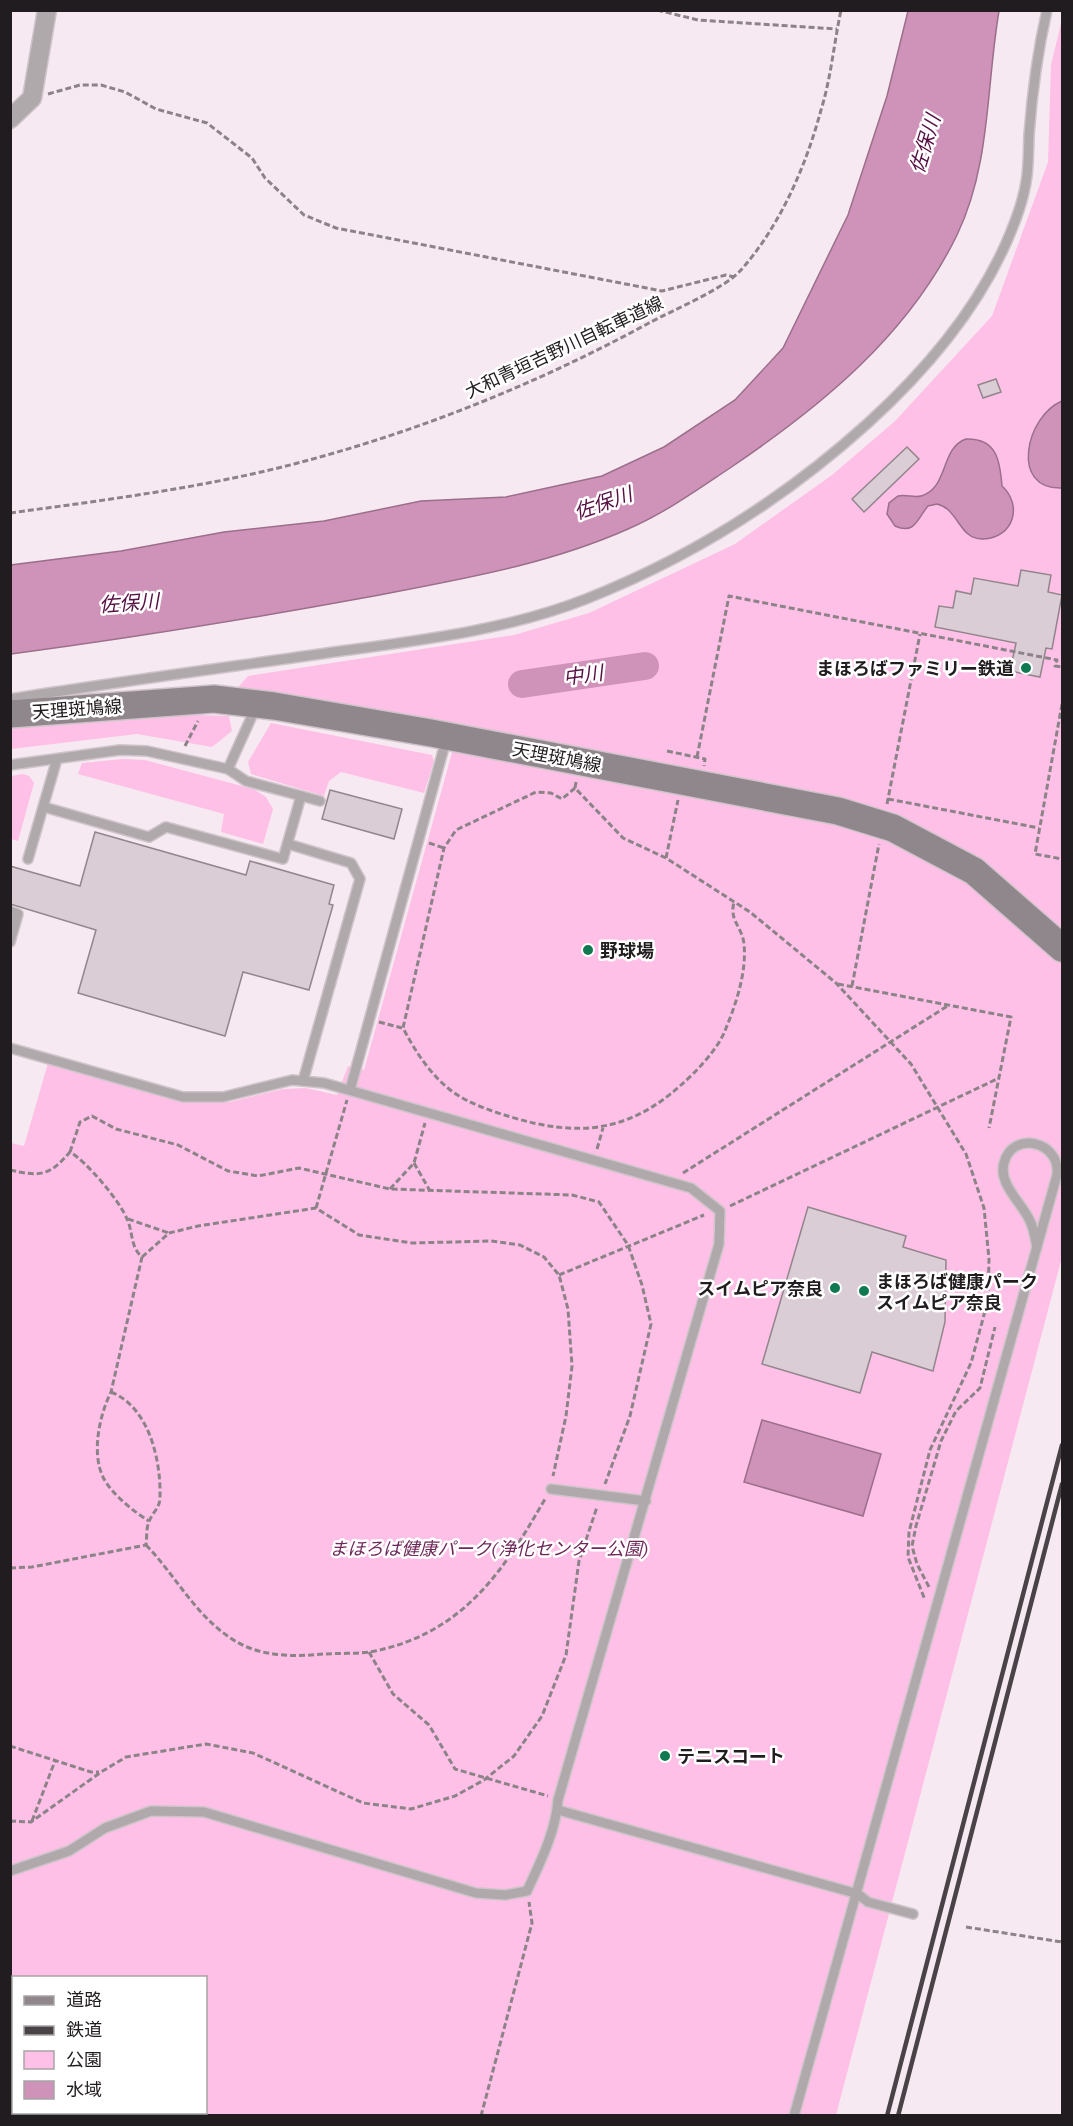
<svg xmlns="http://www.w3.org/2000/svg" width="1073" height="2126" viewBox="0 0 1073 2126" font-family="'Source Serif 4','Noto Sans JP',serif">
  <style>
    .green { fill: #fec0e6 }
    .water { fill: #cf93b9; stroke: #9b6f8b; stroke-width: 1.5 }
    .lines { fill: none; stroke-linecap: round; stroke-linejoin: round }
    .river { stroke: #cf93b9; stroke-width: 28 }
    .building { fill: #dbcdd5; stroke: #92858c; stroke-width: 1.5 }
    .service-casing { stroke: #d0c4cb; stroke-width: 12 }
    .minor-casing { stroke: #d0c4cb; stroke-width: 21 }
    .secondary-casing { stroke: #d0c4cb; stroke-width: 30 }
    .path { stroke: #8c8388; stroke-width: 3; stroke-dasharray: 6 3; stroke-linecap: butt }
    .service { stroke: #afa9ac; stroke-width: 9 }
    .minor { stroke: #afa9ac; stroke-width: 18 }
    .secondary { stroke: #90878c; stroke-width: 27 }
    .rail { stroke: #494347; stroke-width: 4.5 }
    .poi-dot { fill: #107952; stroke: #fff; stroke-width: 2 }
    .labels { text-anchor: middle; dominant-baseline: central; stroke-width: 5; stroke-linejoin: round; paint-order: stroke }
    .street-label { font-size: 18px; fill: #211c1f; stroke: #fff }
    .poi-label { font-size: 18px; font-weight: bold; fill: #211c1f; stroke: #fff; text-anchor: start }
    .park-label { font-size: 18px; font-style: italic; fill: #6f2859; stroke: #fff }
    .water-label { font-size: 20px; font-style: italic; fill: #571043; stroke: #fff }
  </style>
  <rect width="100%" height="100%" fill="#f7e9f1"/>
  <!-- green -->
  <g class="green">
    <polygon points="1062,19 1062,1257 836,2115 177,2115 173,2113 206,2112 206,1978 14,1978 13,2001 11,1999 11,1143 24,1146 48,1063 184,1103 230,1102 283,1089 306,1088 337,1095 348,1066 364,1070 458,731 233,693 248,676 514,635 589,613 735,544 832,475 895,421 992,316 1048,162 1051,65"/>
    <polygon points="194,707 193,715 229,716 232,731 212,747 137,734 11,749 10,721"/>
    <polygon points="271,723 432,755 434,761 424,793 341,772 329,781 324,796 251,774 248,762"/>
    <polygon points="123,759 145,760 253,789 266,797 273,809 263,844 221,832 224,814 78,774 82,763"/>
    <polygon points="23,774 29,776 34,783 18,841 11,839 11,776"/>
  </g>
  <!-- water -->
  <g class="water">
    <path d="M908,11H999C986,87 991,164 957,235C908,336 820,407 730,468C697,490 665,513 628,529C547,565 461,579 374,596C254,618 132,638 11,654V565L121,551L224,532L324,521L421,501L506,497L602,476L664,447L735,400L783,348L848,215L887,96Z"/>
    <path d="M1062,401V488C1009,490 1026,416 1062,401Z"/>
    <path d="M966,439C997,438 1000,461 1002,486C1023,505 1014,538 983,539C959,540 959,509 937,504L928,506C917,519 915,535 895,526L887,514L889,503L898,496C906,494 914,498 921,496C949,488 940,448 966,439Z"/>
    <polygon points="762,1420 881,1454 863,1516 744,1482"/>
  </g>
  <g class="lines">
    <!-- river -->
    <polyline class="river" points="522,684 645,666"/>
  </g>
  <!-- building -->
  <g class="building">
    <polygon points="996,379 1001,392 983,398 978,385"/>
    <polygon points="907,447 919,459 864,512 852,499"/>
    <polygon points="1021,570 1051,575 1048,592 1062,595 1052,649 1046,648 1040,677 1010,671 1016,643 935,627 939,606 953,608 956,591 971,594 974,578 1018,586"/>
    <polygon points="330,790 402,809 394,839 322,819"/>
    <polygon points="95,832 246,875 250,861 334,885 329,904 333,905 309,990 243,972 225,1036 78,993 96,930 10,904 10,866 80,886"/>
    <polygon points="808,1207 906,1236 903,1247 946,1260 945,1322 933,1371 872,1352 860,1393 762,1364"/>
  </g>
  <g class="lines">
    <!-- service casing -->
    <g class="service-casing">
      <g id="service">
        <path d="M10,699C116,682 222,668 327,653C414,641 505,631 586,599C690,558 785,498 868,423C933,364 991,294 1019,210C1029,180 1028,164 1029,135C1032,94 1038,50 1047,10"/>
        <polyline points="10,765 120,750 147,751 228,769 246,781 320,801"/>
        <polyline points="228,769 256,707"/>
        <polyline points="44,807 149,837 166,827 283,859 301,796"/>
        <polyline points="288,844 351,863 360,879 303,1081"/>
        <polyline points="28,859 57,759"/>
        <polyline points="10,911 18,914 10,942"/>
        <path d="M10,1048L183,1097H223L292,1080L324,1083L691,1188L720,1211L719,1244L558,1800C556,1831 540,1863 527,1891L505,1895L476,1893L204,1812L151,1811L105,1828L69,1851L10,1871"/>
        <polyline points="350,1090 446,740"/>
        <polyline points="551,1489 646,1501"/>
        <polyline points="558,1810 858,1894 868,1902 913,1914"/>
        <path d="M794,2116L1057,1175C1061,1141 1012,1130 1004,1163C998,1184 1022,1203 1030,1221C1034,1229 1035,1238 1037,1248"/>
      </g>
    </g>
    <!-- minor casing -->
    <g class="minor-casing">
      <polyline id="minor" points="10,119 32,98 47,10"/>
    </g>
    <!-- secondary casing -->
    <g class="secondary-casing">
      <polyline id="secondary" points="10,714 214,699 274,706 431,733 838,811 893,828 974,871 1062,948"/>
    </g>
    <!-- path -->
    <g class="path">
      <polyline points="657,10 698,20 837,29"/>
      <polyline points="48,94 80,85 101,85 125,92 156,109 207,123 252,158 265,178 304,215 336,228 662,291 726,275 734,277"/>
      <path d="M10,513C105,500 201,488 294,464C417,432 537,384 649,323C673,310 724,289 741,270C780,226 806,166 821,110C831,78 834,43 841,10"/>
      <polyline points="1062,704 1035,854 1062,859"/>
      <polyline points="185,746 198,721"/>
      <polyline points="667,751 705,759 704,766"/>
      <polyline points="697,757 729,596 1057,660 1055,666 1062,667"/>
      <polyline points="576,782 575,788 623,838 666,858 750,912 836,983 911,1064 966,1154 984,1208 989,1259 988,1300 971,1363 930,1450 909,1532 908,1557 925,1600"/>
      <path d="M575,788L562,799L551,793L536,792L456,830L444,848L403,1028C415,1051 431,1076 453,1092C470,1104 491,1111 511,1117C577,1137 628,1133 681,1085C696,1072 716,1051 724,1033C735,1007 747,973 744,944C742,926 729,921 734,902"/>
      <polyline points="888,799 1039,828"/>
      <polyline points="887,804 920,634"/>
      <polyline points="429,843 444,848"/>
      <polyline points="666,858 678,800"/>
      <polyline points="838,984 1011,1017 989,1128"/>
      <polyline points="852,986 879,844"/>
      <polyline points="379,1022 402,1028"/>
      <polyline points="597,1149 603,1128"/>
      <polyline points="70,1152 80,1122 92,1116 116,1129 178,1145 228,1171 258,1176 299,1168 390,1189 572,1195 599,1202 628,1245 642,1285 651,1324 630,1416 605,1484"/>
      <polyline points="414,1163 430,1191"/>
      <path d="M10,1170C41,1177 49,1176 70,1152C86,1161 120,1201 127,1219C133,1231 130,1247 142,1257L111,1392C99,1416 91,1455 104,1479C113,1495 134,1512 149,1521"/>
      <polyline points="683,1173 949,1005"/>
      <polyline points="390,1189 414,1163 425,1123"/>
      <polyline points="730,1206 999,1078"/>
      <polyline points="316,1208 347,1100"/>
      <polyline points="128,1219 169,1233"/>
      <polyline points="142,1257 169,1233 198,1226 316,1208 359,1235 412,1243 491,1241 520,1245 544,1257 559,1275 568,1309 572,1366 566,1416 553,1476"/>
      <polyline points="559,1275 704,1215"/>
      <path d="M111,1392C149,1407 161,1460 160,1497C160,1509 152,1512 149,1522C146,1528 147,1538 146,1545"/>
      <path d="M146,1545C176,1576 195,1615 232,1639C259,1657 293,1657 324,1654C339,1653 355,1654 370,1652C461,1635 502,1574 545,1499"/>
      <polyline points="10,1568 32,1567 146,1545"/>
      <polyline points="929,1587 917,1564 912,1546 916,1526 941,1441 956,1411 980,1388 995,1327"/>
      <polyline points="369,1652 393,1694 429,1725 455,1769 548,1796"/>
      <polyline points="10,1746 91,1772 99,1772"/>
      <polyline points="10,1821 31,1822 101,1772 126,1757 206,1744 253,1753 363,1803 411,1809 455,1796 484,1780 514,1756 542,1716 566,1655 579,1561 597,1507"/>
      <polyline points="32,1821 55,1761"/>
      <polyline points="966,1927 1062,1942"/>
      <polyline points="10,2007 14,2009"/>
      <polyline points="10,2027 14,2030"/>
      <polyline points="131,2112 135,2116"/>
      <polyline points="164,2112 168,2116"/>
      <polyline points="481,2116 532,1923 529,1902"/>
    </g>
    <!-- service -->
    <use href="#service" class="service"/>
    <!-- minor -->
    <use href="#minor" class="minor"/>
    <!-- secondary -->
    <use href="#secondary" class="secondary"/>
    <!-- rail -->
    <g class="rail">
      <polyline points="887,2116 1062,1445"/>
      <polyline points="898,2116 1062,1484"/>
    </g>
  </g>
  <!-- markers -->
  <g class="poi-dot">
    <circle cx="1026" cy="668" r="6"/>
    <circle cx="588" cy="950" r="6"/>
    <circle cx="835" cy="1288" r="6"/>
    <circle cx="864" cy="1291" r="6"/>
    <circle cx="665" cy="1756" r="6"/>
  </g>
  <g class="labels">
    <!-- street labels -->
    <g class="street-label">
      <text transform="translate(564 347) rotate(-25)">大和青垣吉野川自転車道線</text>
      <text transform="translate(77 709) rotate(-4)">天理斑鳩線</text>
      <text transform="translate(557 757) rotate(11)">天理斑鳩線</text>
    </g>
    <!-- poi labels -->
    <g class="poi-label">
      <text x="1014" y="668" text-anchor="end">まほろばファミリー鉄道</text>
      <text x="600" y="950">野球場</text>
      <text x="876" y="1281">まほろば健康パーク<tspan x="876" dy="21">スイムピア奈良</tspan></text>
      <text x="823" y="1288" text-anchor="end">スイムピア奈良</text>
      <text x="677" y="1756">テニスコート</text>
    </g>
    <!-- park labels -->
    <g class="park-label">
      <text x="489" y="1548">まほろば健康パーク(浄化センター公園)</text>
    </g>
    <!-- water labels -->
    <g class="water-label">
      <text transform="translate(925 144) rotate(-73)">佐保川</text>
      <text transform="translate(603 503) rotate(-19)">佐保川</text>
      <text transform="translate(129 603) rotate(-4)">佐保川</text>
      <text transform="translate(583 675) rotate(-8)">中川</text>
    </g>
  </g>
  <!-- border -->
  <rect width="1073" height="2126" fill="none" stroke="#211c1f" stroke-width="24"/>
  <!-- legend -->
  <rect x="12" y="1976" width="195" height="138" fill="#ffffff" stroke="#a6a4a5" stroke-width="1.5"/>
  <rect x="24" y="1996" width="30" height="9" fill="#90878c" stroke="#a6a4a5" stroke-width="1.5"/>
  <text x="66" y="2006" font-size="18" fill="#211c1f">道路</text>
  <rect x="24" y="2026" width="30" height="9" fill="#494347" stroke="#a6a4a5" stroke-width="1.5"/>
  <text x="66" y="2036" font-size="18" fill="#211c1f">鉄道</text>
  <rect x="24" y="2051" width="30" height="18" fill="#fec0e6" stroke="#a6a4a5" stroke-width="1.5"/>
  <text x="66" y="2066" font-size="18" fill="#211c1f">公園</text>
  <rect x="24" y="2081" width="30" height="18" fill="#cf93b9" stroke="#a6a4a5" stroke-width="1.5"/>
  <text x="66" y="2096" font-size="18" fill="#211c1f">水域</text>
</svg>
